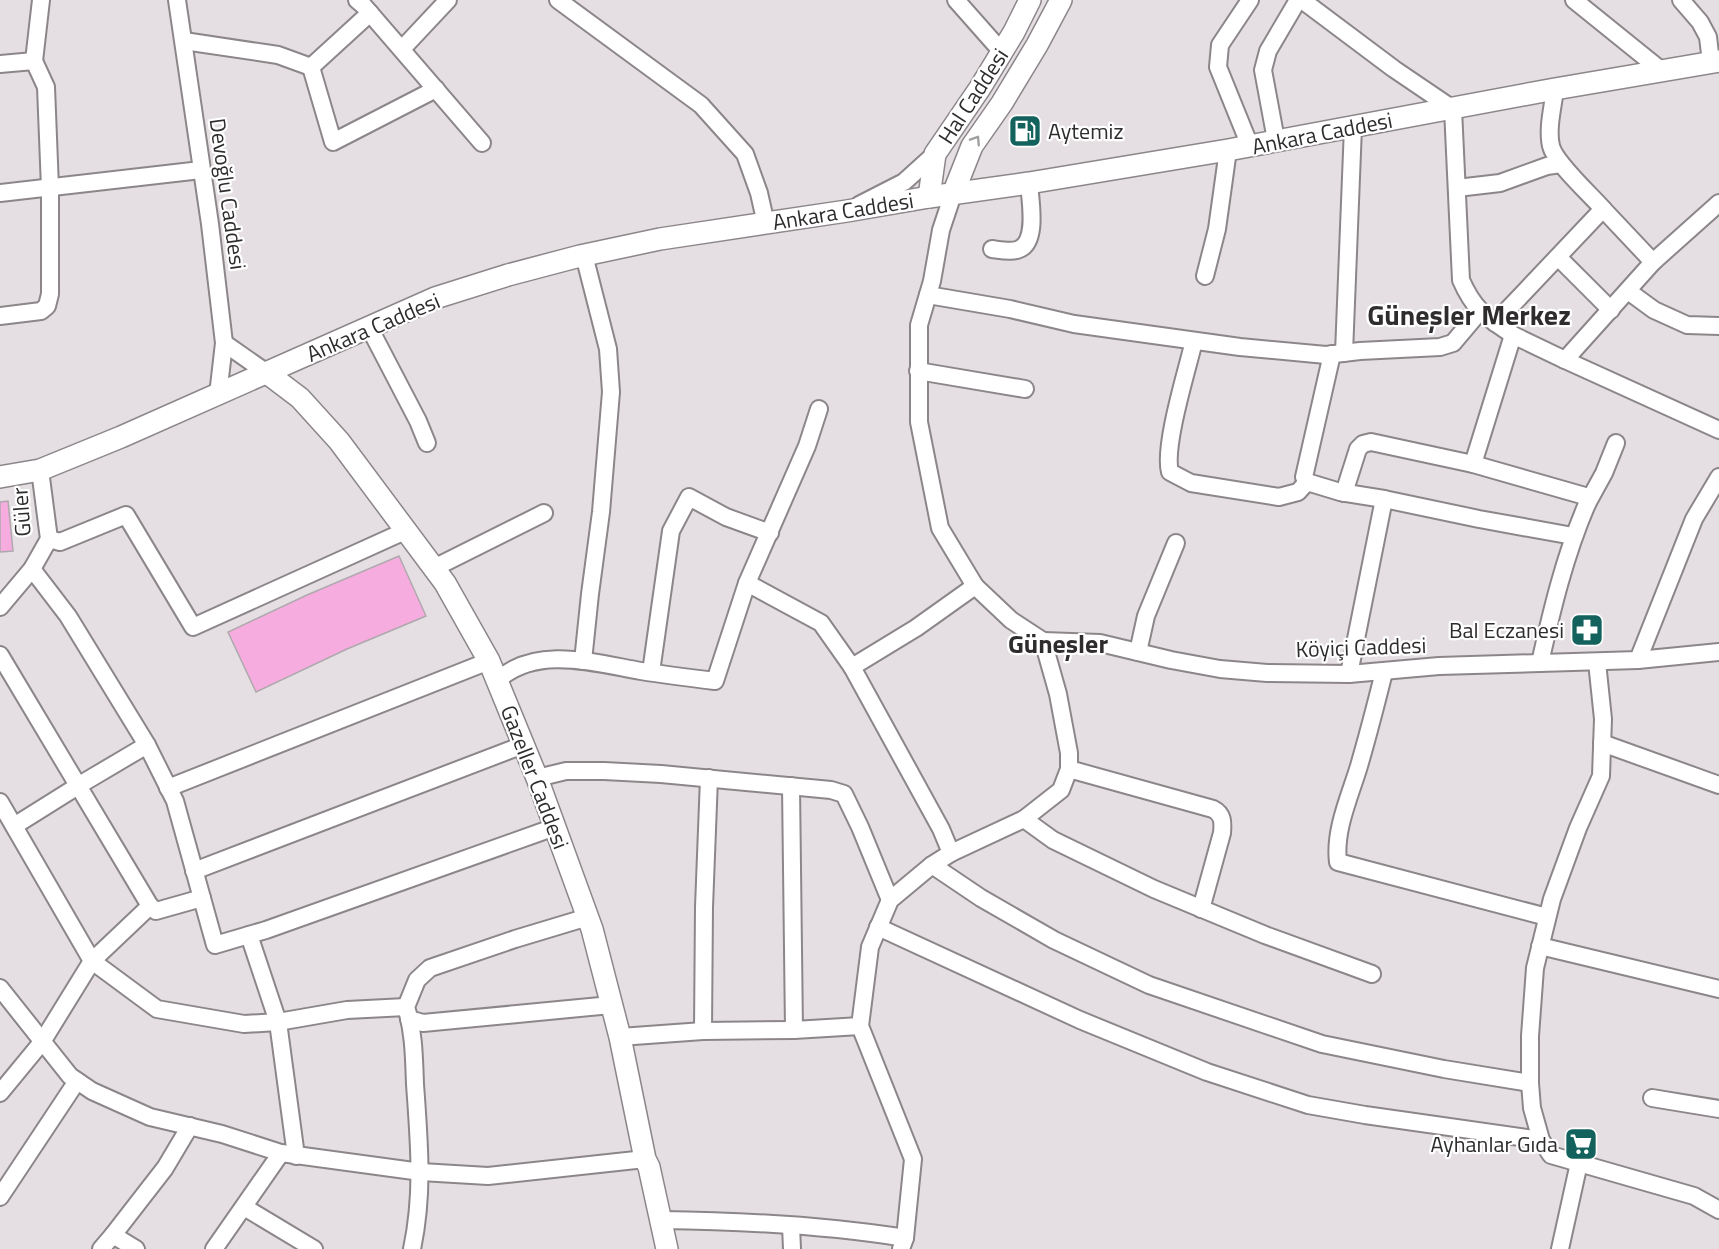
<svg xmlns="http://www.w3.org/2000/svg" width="1719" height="1249" viewBox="0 0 1719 1249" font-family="'Titillium Web',sans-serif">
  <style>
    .building { fill: #f7ace0; stroke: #afa9ad; stroke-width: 1.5 }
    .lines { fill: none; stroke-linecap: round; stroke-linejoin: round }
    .minor-casing { stroke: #8c868a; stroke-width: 20 }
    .tertiary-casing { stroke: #8c868a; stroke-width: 24 }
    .minor { stroke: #fff; stroke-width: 16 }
    .tertiary { stroke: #fff; stroke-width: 21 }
    .oneway { stroke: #a1a0a0 }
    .labels { text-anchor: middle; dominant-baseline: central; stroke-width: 4.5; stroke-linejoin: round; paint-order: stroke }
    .street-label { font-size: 22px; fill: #2e2c2d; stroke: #fff }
    .poi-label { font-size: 22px; fill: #2e2c2d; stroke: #fff; text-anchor: end }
    .quarter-label { font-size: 26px; font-weight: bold; fill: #2e2c2d; stroke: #fff }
    .district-label { font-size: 28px; font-weight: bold; fill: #2e2c2d; stroke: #fff }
  </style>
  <rect width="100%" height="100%" fill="#e5dfe3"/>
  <!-- building -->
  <g class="building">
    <polygon points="8,501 13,551 0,552 0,502"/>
    <polygon points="399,556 426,616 347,649 256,692 228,632 307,595"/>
  </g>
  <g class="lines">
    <!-- minor casing -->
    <g class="minor-casing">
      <g id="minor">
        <polyline points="177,0 210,224 224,343 218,395"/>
        <polyline points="357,0 363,5 482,143"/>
        <polyline points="558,0 701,105 745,154 759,193 766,224"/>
        <polyline points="956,0 1002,52"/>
        <polyline points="1250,0 1220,45 1218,67 1250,146"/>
        <path d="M1302,0L1394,69L1453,109L1461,280C1474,310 1486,317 1513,335"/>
        <polyline points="1574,0 1662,71"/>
        <polyline points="1681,0 1700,22 1708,37 1711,62"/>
        <polyline points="184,41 278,55 311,67"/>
        <polyline points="402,49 448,0"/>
        <polyline points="34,61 41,0"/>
        <polyline points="0,64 34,61 46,87 50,188 50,294 47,306 41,311 0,316"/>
        <polyline points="311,67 333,142 436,89"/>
        <polyline points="311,67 370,13"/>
        <path d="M1555,89C1553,107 1547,128 1551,146C1555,163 1591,195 1603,209"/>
        <polyline points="1276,140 1263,70 1268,51 1298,0"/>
        <polyline points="1457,188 1500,183 1547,166 1561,164"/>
        <polyline points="0,193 201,170"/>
        <polyline points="1719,203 1653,262 1565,360 1719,430"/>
        <polyline points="859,205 904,182 935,154"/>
        <path d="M992,249C1000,250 1010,252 1017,250C1039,244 1030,200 1029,183"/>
        <polyline points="1558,257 1611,310"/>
        <polyline points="1205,276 1217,229 1228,150"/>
        <polyline points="1628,291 1654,310 1687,325 1719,326"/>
        <polyline points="928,295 1010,309 1074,324 1240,347 1326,355 1360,351 1440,347 1453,343 1480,311"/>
        <polyline points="1495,323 1603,209 1653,262"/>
        <polyline points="369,327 418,421 427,443"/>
        <path d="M1194,341C1187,370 1163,447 1170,472L1191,483L1279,497L1298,492L1307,482"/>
        <polyline points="224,343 267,373"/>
        <polyline points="1344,353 1353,127"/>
        <polyline points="1332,354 1304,477 1307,482 1340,492 1384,499 1349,674"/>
        <polyline points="918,371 1025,389"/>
        <polyline points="819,409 807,446 747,583 821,623 852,667"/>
        <polyline points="1344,493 1358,449 1363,444 1371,442 1473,464"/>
        <polyline points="1384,499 1479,519 1573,536"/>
        <polyline points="1587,504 1604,473 1616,443"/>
        <polyline points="49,539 60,542 126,515 193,627 405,531"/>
        <polyline points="434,568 544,513"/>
        <polyline points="32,569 68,616 147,745"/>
        <polyline points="0,607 32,569 49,539 40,470"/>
        <polyline points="1043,641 1100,643 1171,660 1220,669 1267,673 1349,674 1439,666 1638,660 1719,652"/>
        <polyline points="1138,652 1146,616 1176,543"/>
        <polyline points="0,655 150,906 156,911 202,898"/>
        <polyline points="1638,660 1694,519 1719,477"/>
        <polyline points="583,661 590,594 601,512 611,392 608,349 584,255"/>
        <polyline points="1597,662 1603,719 1601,776 1578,828 1552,899 1535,968 1530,1036 1530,1083 1532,1108 1541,1140 1551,1155 1694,1196 1719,1210"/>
        <path d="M1540,663C1552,609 1565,555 1587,504L1585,496L1473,464L1513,335L1565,360"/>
        <polyline points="651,672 671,531 689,497 726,517 770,533"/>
        <path d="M1384,672C1376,704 1368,735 1359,766C1350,796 1334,830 1338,862L1547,917"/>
        <path d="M498,680C536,645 595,663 641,671C666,675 690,678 715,681L747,583"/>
        <polyline points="1602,743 1719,785"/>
        <path d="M1069,769L1213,809C1223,814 1223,822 1222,833L1201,909"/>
        <polyline points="537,778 566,771 604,771 661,774 831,790 844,794 860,827 890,900"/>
        <polyline points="791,786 794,1030 860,1026"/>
        <polyline points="168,788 489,661"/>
        <polyline points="0,802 92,961 157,1009 244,1024 278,1022 347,1010 406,1007"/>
        <polyline points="1024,819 1053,840 1154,889 1265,935 1372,974"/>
        <polyline points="14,826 81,784 147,745 175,801 215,945 266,930 555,827"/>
        <polyline points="951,853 941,829 852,667 916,628 975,586"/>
        <polyline points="932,865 981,898 1054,940 1149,985 1322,1044 1444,1069 1530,1083"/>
        <polyline points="194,871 523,745"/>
        <polyline points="878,927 1080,1020 1207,1072 1308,1105 1365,1115 1541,1140"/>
        <polyline points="249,935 278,1022 296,1156"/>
        <polyline points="1540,946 1719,989"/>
        <polyline points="0,988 70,1076 92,1091 150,1117 222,1134 281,1153 421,1172 488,1176 645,1159"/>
        <polyline points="409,1019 423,1023 611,1005"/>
        <polyline points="703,1031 704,907 709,778"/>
        <polyline points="620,1037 703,1031 794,1030"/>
        <polyline points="0,1093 42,1042 92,961 150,906"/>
        <polyline points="1652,1098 1719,1109"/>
        <polyline points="0,1197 77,1081"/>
        <polyline points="244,1207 314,1249"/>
        <path d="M661,1220C742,1221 824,1225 905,1238"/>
        <polyline points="791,1226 792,1249"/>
        <polyline points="113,1235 165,1168 190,1126"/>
        <polyline points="101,1249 113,1235 136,1249"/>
        <polyline points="214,1249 281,1153"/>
        <path d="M412,1249C424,1193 419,1141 415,1084C414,1059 414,1032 406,1007L417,980L430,968L515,939L588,917"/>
        <polyline points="901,1249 905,1238 913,1159 860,1026 870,947 890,900 932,865 951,853 1024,819 1061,790 1069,769 1069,753 1058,694 1043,641 1011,620 975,586 940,528 919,422 919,325 932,281 941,230 953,194"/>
        <polyline points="1560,1249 1579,1163"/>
      </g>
    </g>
    <!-- tertiary casing -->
    <g class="tertiary-casing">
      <g id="tertiary">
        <polyline points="953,194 972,146 1002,103 1037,45 1061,0"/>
        <polyline points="929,197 935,154 980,88 1014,32 1030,0"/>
        <polyline points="267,373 300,398 339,441 445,583 489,661 537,778 592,929 620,1037 645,1159 649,1167 667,1249"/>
        <polyline points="0,477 40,470 121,437 435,298 508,275 580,256 660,239 847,211 929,197 1029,183 1228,150 1555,89 1719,61"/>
      </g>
    </g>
    <!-- minor -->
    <use href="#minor" class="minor"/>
    <!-- tertiary -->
    <use href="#tertiary" class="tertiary"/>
  </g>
  <!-- one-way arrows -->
  <defs><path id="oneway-chevron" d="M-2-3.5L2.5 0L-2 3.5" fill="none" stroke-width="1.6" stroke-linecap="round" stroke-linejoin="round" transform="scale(1.5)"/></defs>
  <use class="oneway" href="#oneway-chevron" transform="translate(976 140) rotate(-57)"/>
  <!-- icons -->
  <defs>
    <g id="fuel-square" transform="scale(1.725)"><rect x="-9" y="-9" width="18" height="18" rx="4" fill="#14625d" stroke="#fff"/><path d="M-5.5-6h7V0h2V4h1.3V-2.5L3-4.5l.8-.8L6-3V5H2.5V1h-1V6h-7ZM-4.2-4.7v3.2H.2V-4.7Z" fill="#fff"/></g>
    <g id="pharmacy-square" transform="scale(1.725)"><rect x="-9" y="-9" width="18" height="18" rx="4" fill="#14625d" stroke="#fff"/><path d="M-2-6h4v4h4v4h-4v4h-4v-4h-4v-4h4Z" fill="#fff"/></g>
    <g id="supermarket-square" transform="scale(1.725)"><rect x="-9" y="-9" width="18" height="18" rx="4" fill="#14625d" stroke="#fff"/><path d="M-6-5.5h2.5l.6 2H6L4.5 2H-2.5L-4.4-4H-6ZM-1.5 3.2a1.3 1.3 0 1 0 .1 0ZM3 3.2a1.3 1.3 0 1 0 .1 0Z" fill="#fff"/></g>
  </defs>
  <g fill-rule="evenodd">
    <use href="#fuel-square" x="1025" y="131"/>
    <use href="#pharmacy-square" x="1587" y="630"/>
    <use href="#supermarket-square" x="1581" y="1144"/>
  </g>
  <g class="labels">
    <!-- street labels -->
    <g class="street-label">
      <text transform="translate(973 96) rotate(-57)">Hal Caddesi</text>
      <text transform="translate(1322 133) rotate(-11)">Ankara Caddesi</text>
      <text transform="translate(228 194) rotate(82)">Devoğlu Caddesi</text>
      <text transform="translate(843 211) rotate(-9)">Ankara Caddesi</text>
      <text transform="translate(373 327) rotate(-23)">Ankara Caddesi</text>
      <text transform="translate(21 512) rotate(-94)">Güler</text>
      <text transform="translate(1361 647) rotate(-2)">Köyiçi Caddesi</text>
      <text transform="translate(535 777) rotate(69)">Gazeller Caddesi</text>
    </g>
    <!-- poi labels -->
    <g class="poi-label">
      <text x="1048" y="131" text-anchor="start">Aytemiz</text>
      <text x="1564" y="630">Bal Eczanesi</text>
      <text x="1558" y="1144">Ayhanlar Gıda</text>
    </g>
    <!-- quarter labels -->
    <g class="quarter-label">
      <text x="1058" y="643">Güneşler</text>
    </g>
    <!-- district labels -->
    <g class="district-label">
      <text x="1469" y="314">Güneşler Merkez</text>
    </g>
  </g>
</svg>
